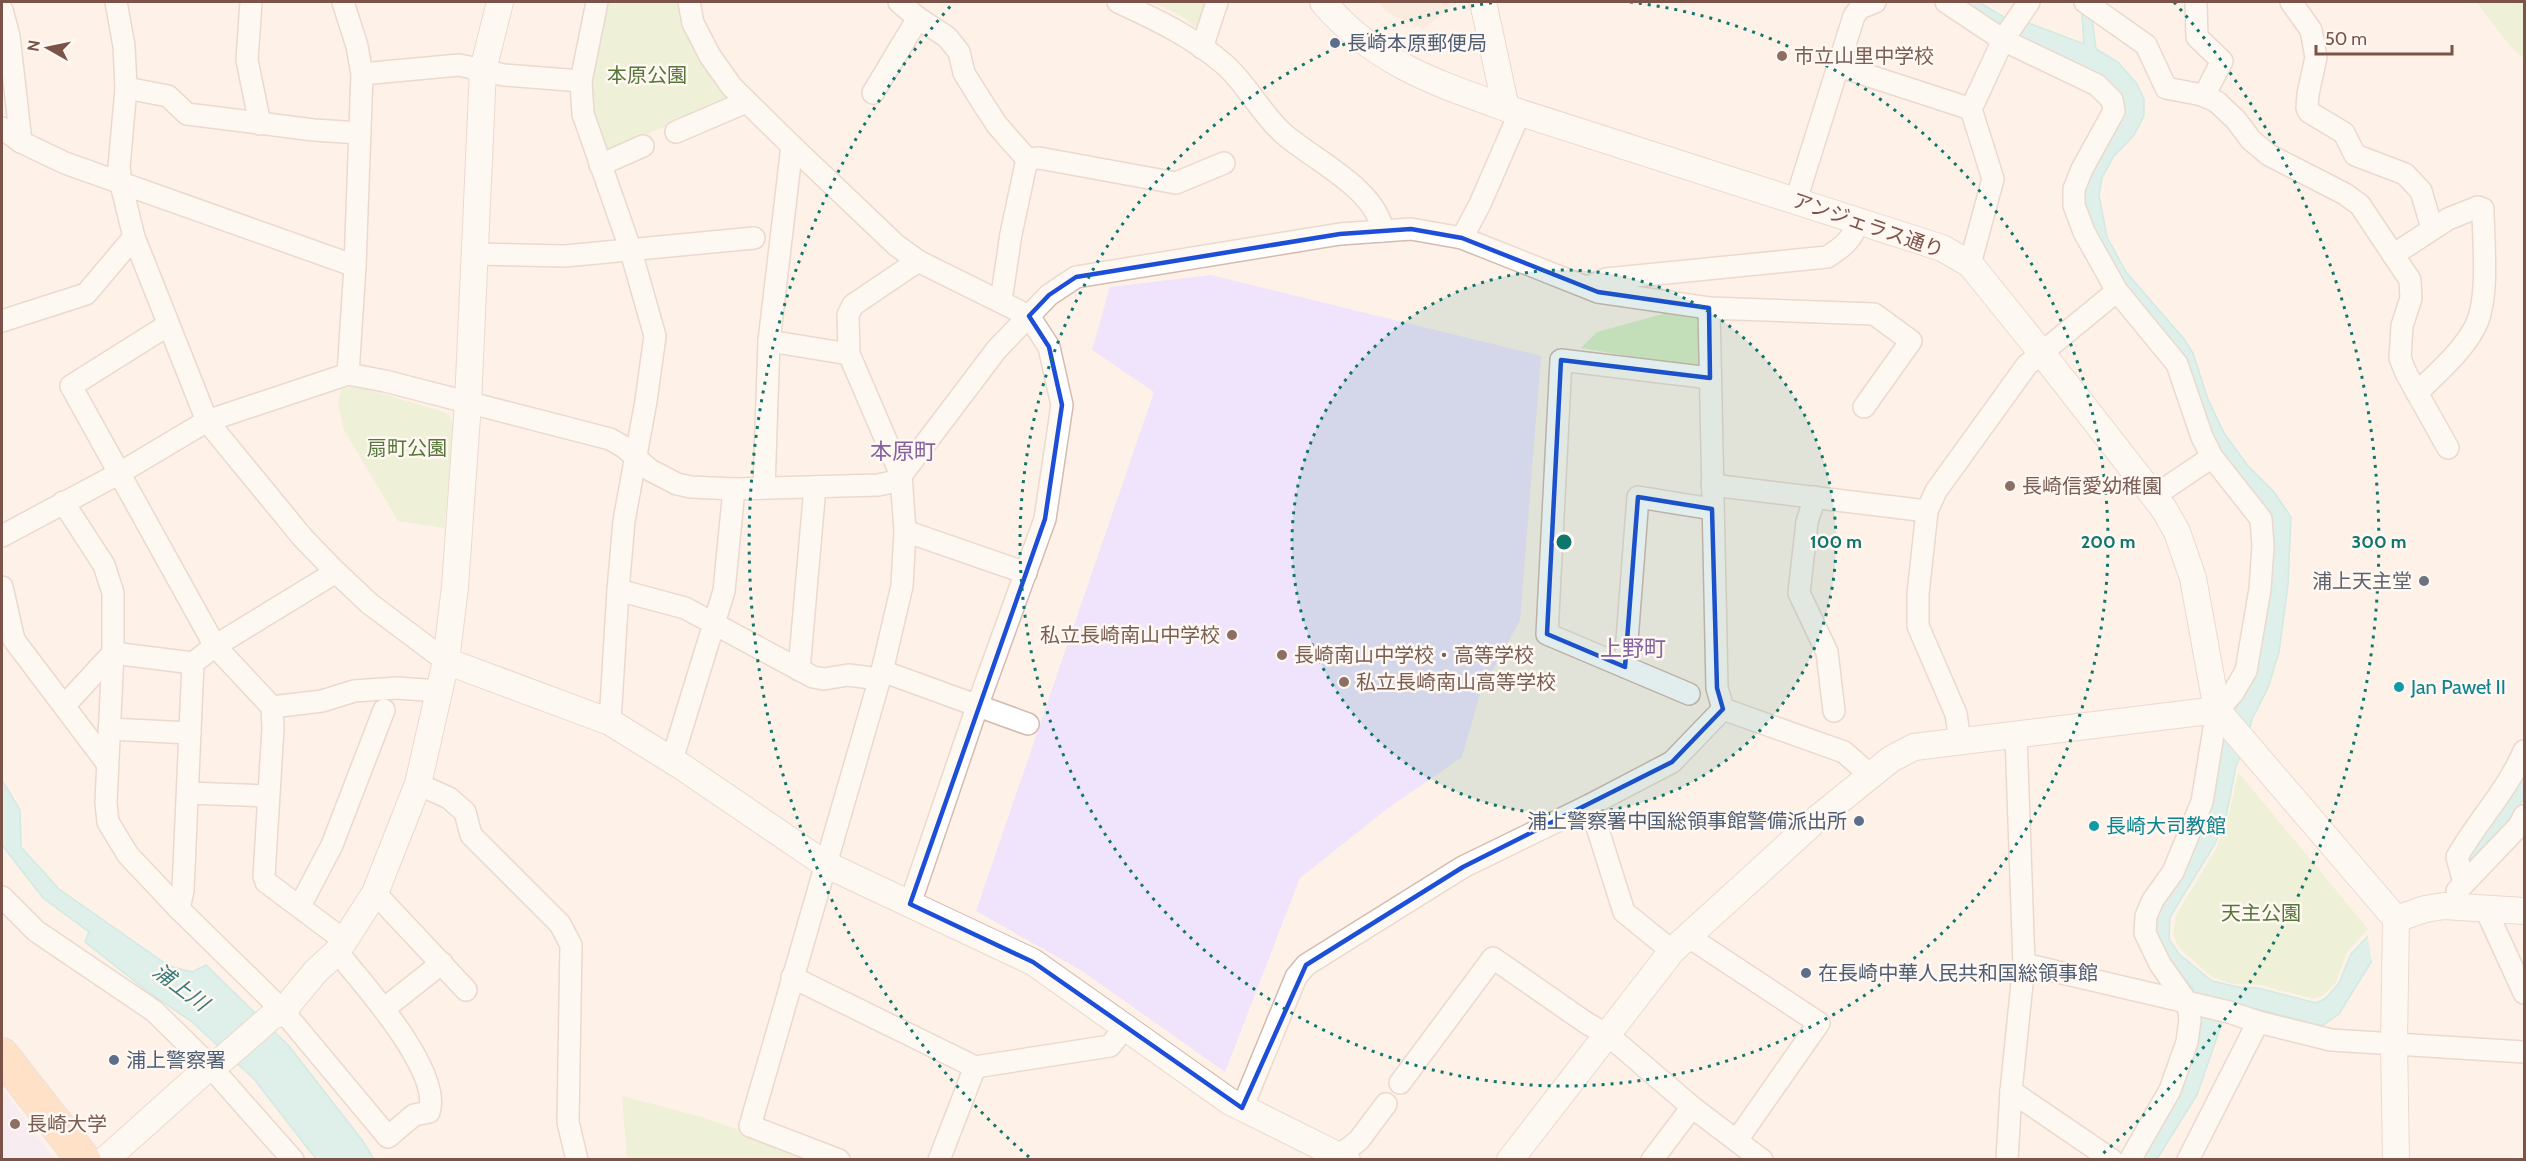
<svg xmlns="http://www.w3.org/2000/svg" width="2526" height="1161" viewBox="0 0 2526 1161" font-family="Cabin,'Noto Sans JP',sans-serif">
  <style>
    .residential { fill: #f7e3d6 }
    .education { fill: #efe4fb }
    .green { fill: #dceec4 }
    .water { fill: #baebeb; stroke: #9fdede; stroke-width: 1.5 }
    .pier { fill: #fef2e8 }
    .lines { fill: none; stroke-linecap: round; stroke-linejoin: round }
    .minor-casing { stroke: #d5baaf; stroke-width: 24 }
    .tertiary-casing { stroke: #d5baaf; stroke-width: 28 }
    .primary-casing { stroke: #dacfcc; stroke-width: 36 }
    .minor { stroke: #fff; stroke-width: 21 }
    .tertiary { stroke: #fff; stroke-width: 26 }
    .primary { stroke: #ffcd9f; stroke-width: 33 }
    .marked { fill: none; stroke: #1d4ed8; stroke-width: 4.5; stroke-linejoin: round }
    .ring { fill: none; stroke: #0f766e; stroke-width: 3; stroke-dasharray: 3 6 }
    .service-dot { fill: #5c6f8a; stroke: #fff7f1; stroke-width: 2 }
    .education-dot { fill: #8d6e63; stroke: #fff7f1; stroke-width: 2 }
    .worship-dot { fill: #6b7280; stroke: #fff7f1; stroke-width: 2 }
    .culture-dot { fill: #0f9aa8; stroke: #fff7f1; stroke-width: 2 }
    .labels { text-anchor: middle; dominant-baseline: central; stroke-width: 5; stroke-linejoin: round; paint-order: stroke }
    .service-label { font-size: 20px; fill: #4e5e75; stroke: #fff7f1; text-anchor: start }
    .education-label { font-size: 20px; fill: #785e54; stroke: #fff7f1; text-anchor: start }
    .park-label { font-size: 20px; fill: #55773a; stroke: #fff7f1 }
    .street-label { font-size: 20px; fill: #7c5348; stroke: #fff7f1 }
    .worship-label { font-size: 20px; fill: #5b616d; stroke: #fff7f1; text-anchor: end }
    .culture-label { font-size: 20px; fill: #0d838f; stroke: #fff7f1; text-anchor: start }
    .water-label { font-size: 21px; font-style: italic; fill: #377a7b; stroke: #fff7f1 }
    .quarter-label { font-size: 22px; fill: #83649f; stroke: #fff7f1 }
    .centre { fill: #0f766e; stroke: #fff7f1; stroke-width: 3 }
    .ring-label { font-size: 18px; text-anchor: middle; font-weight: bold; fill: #0f766e; stroke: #fff7f1; stroke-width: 5; stroke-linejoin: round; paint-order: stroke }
  </style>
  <rect width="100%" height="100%" fill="#fef2e8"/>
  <!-- residential -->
  <polygon class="residential" points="1378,2 1458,2 1423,29 1386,12"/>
  <!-- education -->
  <g class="education">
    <polygon points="1211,275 1541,356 1520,620 1481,691 1462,757 1387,809 1300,878 1225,1072 1082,971 976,911 1154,392 1092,350 1110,287"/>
    <polygon points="2,1088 54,1159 2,1159"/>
  </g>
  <!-- green -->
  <g class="green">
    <polygon points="607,2 679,2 689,39 708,73 731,98 605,152 590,106 592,63"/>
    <polygon points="1151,2 1210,2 1200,30 1178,14"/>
    <polygon points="2476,2 2524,2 2524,59 2511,47"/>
    <polygon points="1666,313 1701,315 1699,368 1581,348 1597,332"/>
    <polygon points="357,386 447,413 455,427 444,528 398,521 344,430 338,404 341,389"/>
    <polygon points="2238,772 2368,929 2347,952 2336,982 2324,995 2314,999 2261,985 2233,984 2212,977 2179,948 2173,934 2176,915 2216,849 2230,810"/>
    <polygon points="622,1096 702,1117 820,1159 627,1159"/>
  </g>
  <!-- water -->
  <g class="water">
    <polygon points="1960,2 1979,2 2007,19 2026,22 2084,44 2081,2 2090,2 2096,49 2118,62 2137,84 2144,99 2144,116 2134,135 2114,156 2102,178 2099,195 2107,237 2126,272 2184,339 2193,353 2208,399 2224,433 2248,466 2274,492 2291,517 2288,585 2279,652 2268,688 2252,719 2246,744 2236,766 2226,817 2215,844 2170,917 2169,939 2179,954 2212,981 2238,987 2258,988 2316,1003 2326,998 2339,983 2351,954 2371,933 2438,875 2524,767 2524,797 2515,815 2376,954 2339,1014 2322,1026 2234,1003 2217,1000 2222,1023 2197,1095 2157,1159 2136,1159 2196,1024 2193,989 2154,941 2158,911 2218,748 2240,700 2268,529 2235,480 2086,216 2083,196 2088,175 2124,114 2123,103"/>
    <polygon points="2,780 20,810 21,847 59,889 169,966 192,972 206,965 289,1046 362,1140 374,1159 316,1159 254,1079 192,1022 147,991 85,942 89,932 43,898 2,845"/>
  </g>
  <!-- pier -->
  <polygon class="pier" points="2463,848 2468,867 2372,963 2367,932"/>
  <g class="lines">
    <!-- minor casing -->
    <g class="minor-casing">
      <g id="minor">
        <polyline points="116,2 124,46 126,88 119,167 121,184 134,237 207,421 303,538 336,572 370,604 446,661"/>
        <polyline points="251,2 247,60 260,124"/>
        <polyline points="343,2 357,46 362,74 355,266 348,374"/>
        <polyline points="597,2 581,81 583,114 630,248 655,336 646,401 624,521 618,590 610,722"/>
        <polyline points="689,2 693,23 710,56 732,87 792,146 896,245 918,261 1029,316 1049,347 1062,405 1045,519 978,704 910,904"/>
        <polyline points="899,2 918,18 947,37 959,52 964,73 982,102 997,125 1027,159 1011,234 1001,301"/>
        <path d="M1118,2C1155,19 1193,37 1224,64C1247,84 1261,114 1284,134C1315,161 1375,188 1383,231"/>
        <polyline points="1946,2 2003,40 2097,85 2112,100 2114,111 2082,169 2074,189 2074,205 2084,232 2117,291 2177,364 2202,437 2212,457 2261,519 2263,546 2260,589 2246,671 2233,693 2217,710 2202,802 2173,872 2153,900 2146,916 2145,933 2160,964 2188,1004 2190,1020 2187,1042 2170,1090 2130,1160"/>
        <polyline points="2085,2 2146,45 2166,88 2202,95 2217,102 2236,120 2251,140 2269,155 2345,194 2360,205 2410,280 2411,298 2402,326 2400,358 2406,373 2448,448"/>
        <polyline points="2196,2 2197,37 2222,61 2204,96"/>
        <polyline points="2291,2 2311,30 2316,57 2308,94 2307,108 2309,112 2344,133 2355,155 2405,174 2421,191 2432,228"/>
        <polyline points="2,10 9,36 21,142"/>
        <polyline points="1202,48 1217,2"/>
        <polyline points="1839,66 1971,109"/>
        <polyline points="362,74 459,65 504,75 581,81"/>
        <polyline points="126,88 168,96 187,114 314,130 360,133"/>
        <polyline points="873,93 918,18"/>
        <polyline points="2,128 21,142 65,163 355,266"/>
        <polyline points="676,132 746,102"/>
        <polyline points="1027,159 1039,158 1176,183 1224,163"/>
        <polyline points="600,165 643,146"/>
        <polyline points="1796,200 1854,16 1860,8 1875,2"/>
        <polyline points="1462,238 1480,204 1520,112"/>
        <polyline points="476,254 565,256 754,238"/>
        <path d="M2393,255L2448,219L2478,207L2483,209C2483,241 2490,298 2475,327C2462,352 2437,373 2417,393"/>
        <polyline points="1970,264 1993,179 1971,109 2003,40 2029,2"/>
        <path d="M1588,287L1606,279L1827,257C1843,247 1852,240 1858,222"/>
        <polyline points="1709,308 1717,688 1723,709"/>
        <polyline points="2,321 86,294 134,237"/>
        <polyline points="168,325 71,386 215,646 272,707 273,728 264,876 266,882 345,941"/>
        <polyline points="769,341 849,354"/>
        <polyline points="1712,485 1927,511"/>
        <polyline points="764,488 769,341 792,146"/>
        <polyline points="2154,496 2212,457"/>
        <polyline points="1815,497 1807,522 1799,593 1827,652 1834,711"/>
        <path d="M63,502L104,565L113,593V653L106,803L108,822L128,855L179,909L283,1011L388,1137L414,1115L429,1112C443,1072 362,982 337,952"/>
        <polyline points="905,531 1026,573"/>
        <polyline points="2,536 118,474 207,421 348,374 385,381 610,439 624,447 650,470 677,484 691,487 734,489 878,485 897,481 997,349 1049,295 1076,277 1340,234 1411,229 1462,238 1598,292 1709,308 1874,314 1911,341 1864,407"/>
        <polyline points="2,587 14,640 107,763"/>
        <polyline points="618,590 685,608 813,677 824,679 848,675 880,679"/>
        <polyline points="113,653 193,663 215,646 336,572"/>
        <polyline points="1625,667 1638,497 1712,509"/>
        <polyline points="799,670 815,487"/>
        <polyline points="882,671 1028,724"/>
        <polyline points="1689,694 1547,634 1561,360 1710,378"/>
        <polyline points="65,705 113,653"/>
        <polyline points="272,707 322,701 354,691 397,688 439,691"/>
        <polyline points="1723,709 1844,752 1870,775"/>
        <polyline points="109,729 190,733"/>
        <polyline points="1960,741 1956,714 1918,626 1918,594 1927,511 1936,491 2027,365 2117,291"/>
        <polyline points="672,760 724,591 734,489"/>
        <polyline points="418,784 449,798 465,812 471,835 560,924 571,945 568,1122 577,1160"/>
        <polyline points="188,793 268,796"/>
        <polyline points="1590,805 1624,912 1672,951"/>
        <path d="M2464,883L2457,857C2478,820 2507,791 2524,751"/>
        <polyline points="2457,891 2519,826 2524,816"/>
        <polyline points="375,893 466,990"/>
        <polyline points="2,897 36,931 154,1011 210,1066 293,1160"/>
        <polyline points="300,906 332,845 384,710"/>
        <polyline points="179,909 183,890 193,663"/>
        <polyline points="2486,910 2524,993"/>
        <polyline points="1689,937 1819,1023 1737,1140"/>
        <polyline points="2024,964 2229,1012 2258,1022 2331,1040 2524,1052"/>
        <polyline points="792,977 975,1067 1110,1046 1125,1027"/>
        <polyline points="385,1008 442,963"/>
        <polyline points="1400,1083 1493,958 1588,1024 1608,1035 1692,1107 1762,1160"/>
        <polyline points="2011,1091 2112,1160"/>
        <polyline points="1242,1108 1296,977 1306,965 1463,867 1590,805 1672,762 1723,709"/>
        <polyline points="839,1160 750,1126 882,671 902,586 905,531 901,475 849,354 848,315 853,305 918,261"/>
        <polyline points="939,1160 975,1067"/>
        <polyline points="1334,1160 1359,1140 1386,1104"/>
        <polyline points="1652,1160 1692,1107"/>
        <polyline points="2007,1160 2011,1091 2024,964 2016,735"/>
        <polyline points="2188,1160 2258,1022"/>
      </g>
    </g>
    <!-- tertiary casing -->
    <g class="tertiary-casing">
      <g id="tertiary">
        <path d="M1323,2C1375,63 1433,82 1506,108L1942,248L1970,264L2041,352L2164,509L2177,532L2193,578L2217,710L2396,919L2394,1043L2396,1160"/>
        <polyline points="1483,2 1506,108"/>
        <polyline points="446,661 610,722 681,766 825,864 1033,962 1229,1101 1347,1160"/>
        <polyline points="2396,919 2425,909 2444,906 2524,911"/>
        <polyline points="105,1160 210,1066 223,1059 271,1017 283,1011 316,971 337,952 375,893 418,784 446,661 455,587 468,403 483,70 500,2"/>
        <polyline points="1510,1160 1672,951 1818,818 1891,759 1914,747 2217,710"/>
      </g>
    </g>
    <!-- primary casing -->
    <g class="primary-casing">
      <polyline id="primary" points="2,1055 84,1160"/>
    </g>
    <!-- minor -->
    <use href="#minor" class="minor"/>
    <!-- tertiary -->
    <use href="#tertiary" class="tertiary"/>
    <!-- primary -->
    <use href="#primary" class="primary"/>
  </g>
  <!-- marked area -->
  <path d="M0 0H2526V1161H0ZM1411,229L1462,238L1598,292L1709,308L1710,378L1561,360L1547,634L1625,667L1638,497L1712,509L1717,688L1723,709L1672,762L1463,867L1306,965L1242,1108L1033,962L910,904L1045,519L1062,405L1049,347L1029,316L1049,295L1076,277L1340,234Z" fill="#fef2e8" fill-opacity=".55" fill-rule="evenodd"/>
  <path class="marked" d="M1411,229L1462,238L1598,292L1709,308L1710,378L1561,360L1547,634L1625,667L1638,497L1712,509L1717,688L1723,709L1672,762L1463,867L1306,965L1242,1108L1033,962L910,904L1045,519L1062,405L1049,347L1029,316L1049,295L1076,277L1340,234Z"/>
  <!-- distance rings -->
  <circle cx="1564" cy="542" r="272" fill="#0f766e" fill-opacity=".12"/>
  <g class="ring">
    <circle cx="1564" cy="542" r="272"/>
    <path d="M1630 2A544 544 0 1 1 1498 2"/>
    <path d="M1029 1157A815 815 0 0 1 954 2M2174 2A815 815 0 0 1 2099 1157"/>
  </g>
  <!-- markers -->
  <g class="service-dot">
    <circle cx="1335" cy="43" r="6"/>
    <circle cx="1859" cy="821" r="6"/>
    <circle cx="1806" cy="973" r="6"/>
    <circle cx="114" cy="1060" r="6"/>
  </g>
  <g class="education-dot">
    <circle cx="1782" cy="56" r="6"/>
    <circle cx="2010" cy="486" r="6"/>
    <circle cx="1232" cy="635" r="6"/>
    <circle cx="1282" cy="655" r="6"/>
    <circle cx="1344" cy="682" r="6"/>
    <circle cx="15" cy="1124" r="6"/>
  </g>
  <circle class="worship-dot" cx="2424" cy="581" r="6"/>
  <g class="culture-dot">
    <circle cx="2399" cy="687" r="6"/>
    <circle cx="2094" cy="826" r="6"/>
  </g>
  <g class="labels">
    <!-- service labels -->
    <g class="service-label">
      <text x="1347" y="43">長崎本原郵便局</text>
      <text x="1847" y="821" text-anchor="end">浦上警察署中国総領事館警備派出所</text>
      <text x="1818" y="973">在長崎中華人民共和国総領事館</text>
      <text x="126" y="1060">浦上警察署</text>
    </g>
    <!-- education labels -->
    <g class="education-label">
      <text x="1794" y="56">市立山里中学校</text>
      <text x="2022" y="486">長崎信愛幼稚園</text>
      <text x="1220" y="635" text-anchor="end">私立長崎南山中学校</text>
      <text x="1294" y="655">長崎南山中学校・高等学校</text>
      <text x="1356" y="682">私立長崎南山高等学校</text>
      <text x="27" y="1124">長崎大学</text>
    </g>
    <!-- park labels -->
    <g class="park-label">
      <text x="647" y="75">本原公園</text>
      <text x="407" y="448">扇町公園</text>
      <text x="2261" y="913">天主公園</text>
    </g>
    <!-- street labels -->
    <g class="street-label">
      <text transform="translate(1868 225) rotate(19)">アンジェラス通り</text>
    </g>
    <!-- worship labels -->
    <g class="worship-label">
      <text x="2412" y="581">浦上天主堂</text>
    </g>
    <!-- culture labels -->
    <g class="culture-label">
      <text x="2411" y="687">Jan Paweł II</text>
      <text x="2106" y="826">長崎大司教館</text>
    </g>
    <!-- water labels -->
    <g class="water-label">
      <text transform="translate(181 987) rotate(37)">浦上川</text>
    </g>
    <!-- quarter labels -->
    <g class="quarter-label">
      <text x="903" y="451">本原町</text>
      <text x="1633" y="648">上野町</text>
    </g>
  </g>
  <circle cx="1564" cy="542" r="9" class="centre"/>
  <g class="ring-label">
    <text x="1836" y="548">100 m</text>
    <text x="2108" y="548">200 m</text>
    <text x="2379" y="548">300 m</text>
  </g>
  <!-- border -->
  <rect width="2526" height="1161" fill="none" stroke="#7c5348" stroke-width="6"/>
  <!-- north arrow -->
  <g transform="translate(48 48) rotate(279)" stroke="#fff7f1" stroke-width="4.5" paint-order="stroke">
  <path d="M0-4.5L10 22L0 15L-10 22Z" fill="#7c5348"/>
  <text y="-9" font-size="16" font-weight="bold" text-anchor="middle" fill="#7c5348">N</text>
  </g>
  <!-- scale -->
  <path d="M2316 45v9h136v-9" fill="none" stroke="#7c5348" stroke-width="3"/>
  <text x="2325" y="45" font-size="18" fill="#7c5348" stroke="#fff7f1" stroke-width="4.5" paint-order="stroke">50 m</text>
</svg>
